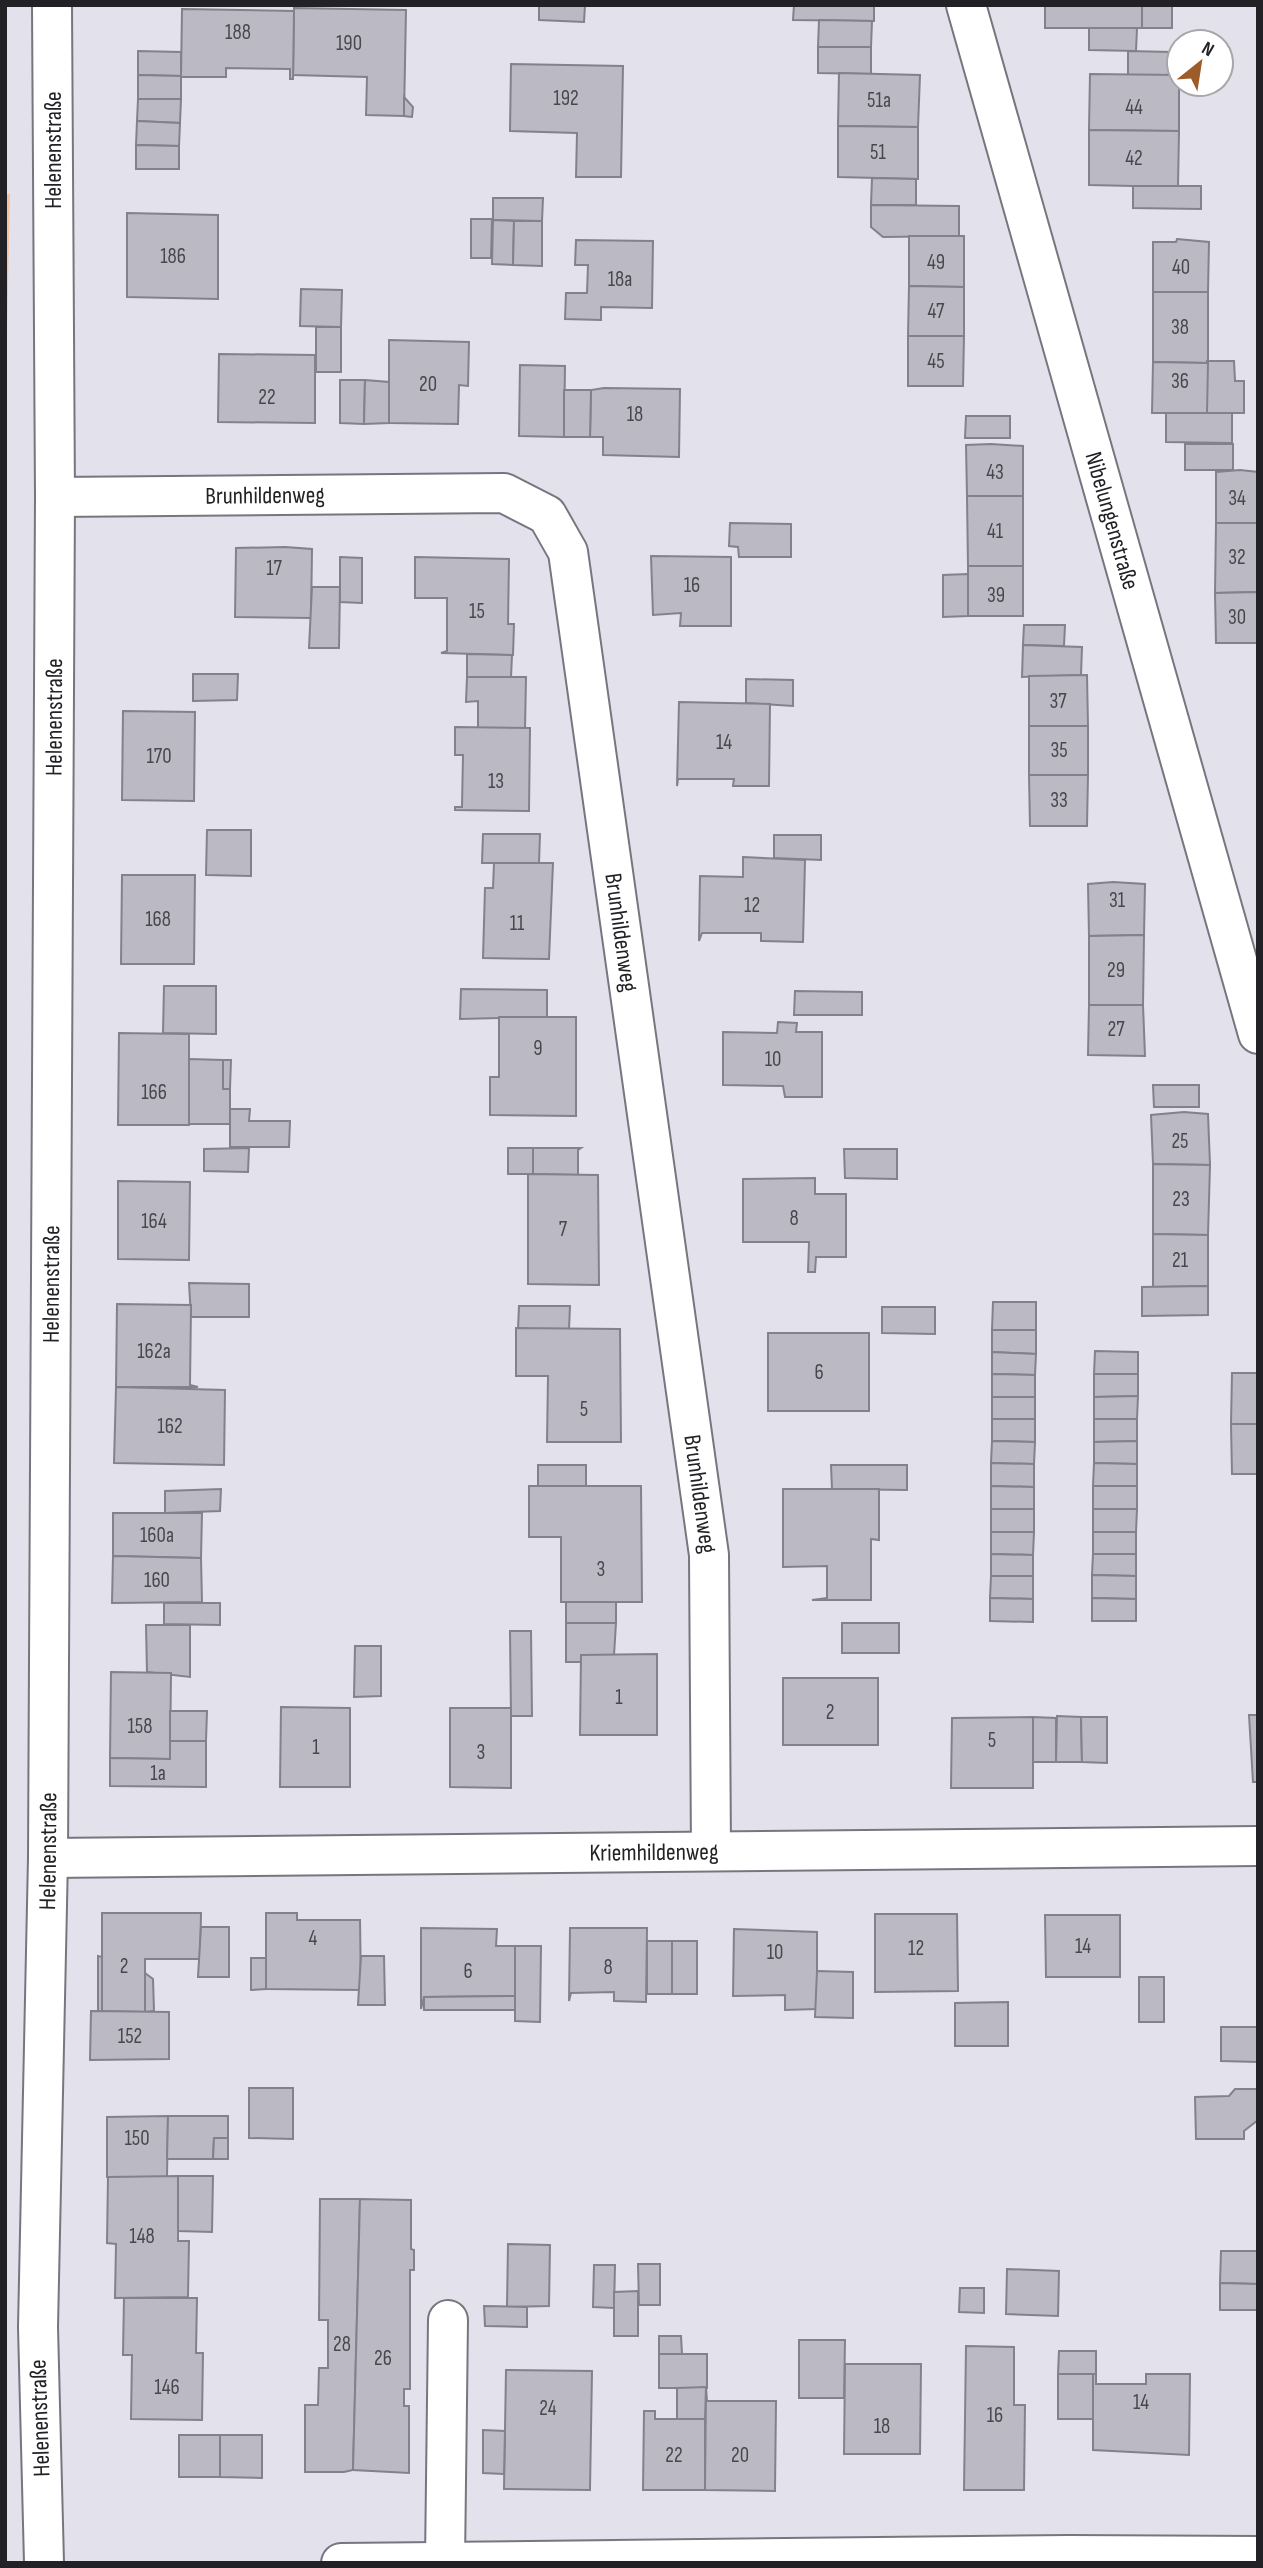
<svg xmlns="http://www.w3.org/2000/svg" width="1263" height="2568" viewBox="0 0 1263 2568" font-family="'Sofia Sans Condensed',sans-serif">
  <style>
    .green { fill: #f4c2a1 }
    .building { fill: #bbbac4; stroke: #83818b; stroke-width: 2 }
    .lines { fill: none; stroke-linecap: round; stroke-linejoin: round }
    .minor-casing { stroke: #77767f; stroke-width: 42 }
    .minor { stroke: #fff; stroke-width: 38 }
    .labels { text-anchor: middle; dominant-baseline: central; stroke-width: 6; stroke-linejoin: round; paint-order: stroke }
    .number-label { font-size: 21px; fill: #48474d }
    .street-label { font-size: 24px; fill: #222125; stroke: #fff }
  </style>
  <rect width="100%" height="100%" fill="#e3e1ec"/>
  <!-- green -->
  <polygon class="green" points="5,194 10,194 5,422"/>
  <!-- building -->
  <g class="building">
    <polygon points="539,5 585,5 584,22 539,20"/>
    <polygon points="794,5 874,5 874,21 793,20"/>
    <rect x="1045" y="5" width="97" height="23"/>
    <rect x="1142" y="5" width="30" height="23"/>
    <polygon points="294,8 406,10 404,116 366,115 367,77 293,75"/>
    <polygon points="182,9 294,11 293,79 290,79 290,69 226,68 226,77 181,77"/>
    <polygon points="819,20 872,21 871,47 818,47"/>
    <polygon points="1089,28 1137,28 1136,51 1089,50"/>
    <polygon points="818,47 871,47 871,74 818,73"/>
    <polygon points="138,51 181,52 181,76 138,75"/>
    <polygon points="1128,51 1171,52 1171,76 1128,75"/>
    <polygon points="511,64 623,66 621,177 576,177 577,133 510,131"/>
    <polygon points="839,73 920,75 918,127 838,126"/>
    <polygon points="1090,74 1179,75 1179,131 1089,130"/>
    <polygon points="138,75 181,76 181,99 138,99"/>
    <polygon points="404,97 413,107 412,117 404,116"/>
    <polygon points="138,99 181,99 180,123 137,121"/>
    <polygon points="137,121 180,123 179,146 136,145"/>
    <polygon points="838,126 918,127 918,179 838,177"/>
    <polygon points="1089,130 1179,131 1178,187 1089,185"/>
    <polygon points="136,145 179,146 179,169 136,169"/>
    <polygon points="872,178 916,179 916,205 871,205"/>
    <polygon points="1133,186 1201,186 1201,209 1133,208"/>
    <polygon points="493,198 543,198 542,221 493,220"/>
    <polygon points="871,205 959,206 959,236 883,237 871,227"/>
    <polygon points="127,213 218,215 218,299 127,297"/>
    <polygon points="471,219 492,219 491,258 471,258"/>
    <polygon points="493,220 514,221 513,265 492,264"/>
    <polygon points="514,221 542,221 542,266 513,265"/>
    <polygon points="909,236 964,236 964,287 909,286"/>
    <polygon points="1177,239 1209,242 1208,292 1153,292 1153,242 1176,242"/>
    <polygon points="576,240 653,241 652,308 601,307 601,320 565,319 566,293 587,293 588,265 575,265"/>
    <polygon points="909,286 964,287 964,336 908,336"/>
    <polygon points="301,289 342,290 341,327 300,326"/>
    <polygon points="1153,292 1208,292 1208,363 1153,362"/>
    <rect x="316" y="327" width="25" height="45"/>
    <polygon points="908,336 964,336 963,386 908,386"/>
    <polygon points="389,340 469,342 468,386 459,385 458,424 389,423"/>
    <polygon points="219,354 315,355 315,423 218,422"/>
    <polygon points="1207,361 1234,361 1235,381 1244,381 1244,413 1207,413"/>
    <polygon points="1153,362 1208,363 1207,413 1152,413"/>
    <polygon points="520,365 565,366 564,437 519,436"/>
    <polygon points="340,380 365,380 364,424 340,423"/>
    <polygon points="365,380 389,382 389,423 364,424"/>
    <polygon points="604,388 680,389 679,457 603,455 603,437 590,437 591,390"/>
    <polygon points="564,390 591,390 590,437 564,437"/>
    <polygon points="1166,413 1232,413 1232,443 1166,442"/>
    <polygon points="966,416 1010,416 1010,438 965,438"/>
    <polygon points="991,444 1023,446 1023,496 967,496 966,445"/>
    <rect x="1185" y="444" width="48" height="26"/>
    <polygon points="1240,470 1258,472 1258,523 1216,523 1216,472"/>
    <polygon points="967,496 1023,496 1023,566 968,566"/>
    <polygon points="730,523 791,524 791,557 739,557 738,547 729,546"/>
    <polygon points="1216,523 1258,523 1258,592 1215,593"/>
    <polygon points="285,547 312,549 311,618 235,617 236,548"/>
    <polygon points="651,556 731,557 731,626 680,626 681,613 653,615"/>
    <polygon points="340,557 362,558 362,603 340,602"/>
    <polygon points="415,557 509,559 508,624 514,624 513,655 441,653 447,651 447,598 415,598"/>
    <rect x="968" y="566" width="55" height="50"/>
    <polygon points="968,574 968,616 943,617 943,575"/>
    <polygon points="312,587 340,587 339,648 309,648"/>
    <polygon points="1258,592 1258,643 1216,643 1215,593"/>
    <polygon points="1024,625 1065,625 1064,646 1023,645"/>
    <polygon points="1023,645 1082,647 1081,675 1022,677"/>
    <polygon points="467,654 512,655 511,677 467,677"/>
    <polygon points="193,674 238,674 237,700 193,701"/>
    <polygon points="1087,675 1088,726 1029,726 1029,676"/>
    <polygon points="467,677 526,677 525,729 478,728 478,701 466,702"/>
    <polygon points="746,679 793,680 793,706 746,703"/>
    <polygon points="679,702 770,704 769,786 733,786 734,779 678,779 677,786"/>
    <polygon points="123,711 195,712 194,801 122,800"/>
    <rect x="1029" y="726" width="59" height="49"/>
    <polygon points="455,727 530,728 529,811 455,810 455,807 462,807 463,755 455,755"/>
    <polygon points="1029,775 1088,775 1087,826 1030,826"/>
    <polygon points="207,830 251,830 251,876 206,875"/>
    <polygon points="483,834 540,834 539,863 482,863"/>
    <polygon points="774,835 821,835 821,860 774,858"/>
    <polygon points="743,857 805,860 803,942 761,941 761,933 702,933 699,941 700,876 743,877"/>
    <polygon points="494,863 553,863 549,959 483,958 485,888 493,888"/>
    <polygon points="122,875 195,875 194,964 121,964"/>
    <polygon points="1113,882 1145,884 1144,935 1089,936 1088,884"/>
    <polygon points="1144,935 1143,1005 1089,1005 1089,936"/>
    <polygon points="164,986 216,986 216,1034 163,1033"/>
    <polygon points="461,989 547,990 547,1017 460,1019"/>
    <polygon points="795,991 862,992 862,1015 794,1015"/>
    <polygon points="1089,1005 1143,1005 1145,1056 1088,1055"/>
    <polygon points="499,1017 576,1017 576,1116 490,1115 490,1077 499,1077"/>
    <polygon points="778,1022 797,1023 796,1032 822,1032 822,1097 785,1097 783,1086 723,1085 723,1032 777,1033"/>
    <polygon points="119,1033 189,1034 189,1125 118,1125"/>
    <polygon points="189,1059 223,1060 223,1089 230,1089 230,1124 189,1124"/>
    <polygon points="223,1060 231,1060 230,1089 223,1089"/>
    <polygon points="1153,1085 1199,1085 1199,1107 1154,1107"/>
    <polygon points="230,1109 250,1109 249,1121 290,1121 289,1147 230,1147"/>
    <polygon points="1184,1112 1208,1114 1210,1165 1153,1164 1151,1115"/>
    <polygon points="249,1148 248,1172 204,1171 204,1149"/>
    <rect x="508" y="1148" width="25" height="26"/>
    <polygon points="533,1148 581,1148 578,1150 578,1175 533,1174"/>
    <polygon points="844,1149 897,1149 897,1179 845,1178"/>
    <polygon points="1153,1164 1210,1165 1208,1235 1153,1234"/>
    <polygon points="528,1174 598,1175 599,1285 528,1284"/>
    <polygon points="815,1178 815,1194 846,1194 846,1257 816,1257 815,1272 808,1272 809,1242 743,1242 743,1179"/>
    <polygon points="118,1181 190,1182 189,1260 118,1259"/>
    <polygon points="1153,1234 1208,1235 1208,1286 1153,1287"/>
    <polygon points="189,1283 249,1284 249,1317 191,1317"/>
    <polygon points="1208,1286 1208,1315 1142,1316 1142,1287"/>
    <polygon points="993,1302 1036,1302 1036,1330 992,1330"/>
    <polygon points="117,1304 191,1305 190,1385 198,1387 116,1387"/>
    <polygon points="519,1306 570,1306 569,1329 518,1329"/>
    <polygon points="882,1307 935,1307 935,1334 882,1333"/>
    <polygon points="516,1328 620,1329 621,1442 547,1442 548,1376 516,1376"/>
    <polygon points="992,1330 1036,1330 1036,1354 992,1352"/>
    <rect x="768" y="1333" width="101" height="78"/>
    <polygon points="1095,1351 1138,1352 1138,1374 1094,1374"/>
    <polygon points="992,1352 1036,1354 1035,1375 992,1374"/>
    <polygon points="1232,1373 1258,1373 1258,1424 1231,1424"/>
    <polygon points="992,1374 1035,1375 1035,1397 992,1397"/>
    <polygon points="1094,1374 1138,1374 1138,1396 1094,1397"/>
    <polygon points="116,1387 225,1390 224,1465 114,1463"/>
    <polygon points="1138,1396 1137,1419 1094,1419 1094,1397"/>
    <rect x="992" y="1397" width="43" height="22"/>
    <polygon points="992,1419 1035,1419 1035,1442 992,1441"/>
    <polygon points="1094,1419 1137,1419 1137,1441 1094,1442"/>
    <polygon points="1231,1424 1258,1424 1258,1476 1257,1474 1232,1474"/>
    <polygon points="992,1441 1035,1442 1034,1464 991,1463"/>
    <polygon points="1137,1441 1137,1464 1094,1463 1094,1442"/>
    <polygon points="991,1463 1034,1464 1034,1487 991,1486"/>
    <polygon points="1094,1463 1137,1464 1137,1486 1093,1486"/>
    <polygon points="538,1465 586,1465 586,1487 538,1486"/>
    <polygon points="831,1465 907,1465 907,1490 832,1489"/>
    <polygon points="529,1486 641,1486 642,1602 561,1602 561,1537 529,1537"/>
    <polygon points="991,1486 1034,1487 1034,1509 991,1509"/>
    <rect x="1093" y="1486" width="44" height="23"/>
    <polygon points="221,1489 220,1511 165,1513 165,1491"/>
    <polygon points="783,1489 879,1489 879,1540 871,1539 871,1600 812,1600 827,1598 827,1566 783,1567"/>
    <rect x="991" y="1509" width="43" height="23"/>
    <polygon points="1093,1509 1137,1509 1136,1532 1093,1532"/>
    <polygon points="113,1513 202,1513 201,1558 113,1556"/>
    <polygon points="991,1532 1034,1532 1033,1555 991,1554"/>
    <rect x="1093" y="1532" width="43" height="22"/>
    <polygon points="991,1554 1033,1555 1033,1576 991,1576"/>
    <polygon points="1093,1554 1136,1554 1136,1576 1092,1575"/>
    <polygon points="113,1556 201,1558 202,1602 112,1603"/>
    <polygon points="1092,1575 1136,1576 1136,1599 1092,1598"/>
    <polygon points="991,1576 1033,1576 1033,1599 990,1598"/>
    <polygon points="990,1598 1033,1599 1033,1622 990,1621"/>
    <polygon points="1092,1598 1136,1599 1136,1621 1092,1621"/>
    <rect x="566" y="1602" width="50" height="21"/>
    <polygon points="164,1603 220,1603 220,1625 164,1624"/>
    <polygon points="566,1623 616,1623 614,1655 581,1655 581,1662 566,1662"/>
    <rect x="842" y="1623" width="57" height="30"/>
    <polygon points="146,1625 190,1625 190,1677 147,1672"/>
    <polygon points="510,1631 531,1631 532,1716 511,1716"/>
    <polygon points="355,1646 381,1646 381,1696 354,1697"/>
    <polygon points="657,1654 657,1735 580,1735 581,1655"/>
    <polygon points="111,1672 171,1673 170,1759 110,1758"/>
    <rect x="783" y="1678" width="95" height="67"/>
    <polygon points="281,1707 350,1708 350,1787 280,1787"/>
    <polygon points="450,1708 511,1708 511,1788 450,1787"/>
    <polygon points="170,1711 207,1711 206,1741 170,1741"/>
    <polygon points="1249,1715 1258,1715 1258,1782 1253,1782"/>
    <polygon points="1057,1716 1081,1717 1082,1762 1056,1762"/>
    <polygon points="1033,1717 1033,1788 951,1788 952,1718"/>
    <polygon points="1033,1717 1056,1718 1056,1762 1033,1762"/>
    <polygon points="1081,1717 1107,1717 1107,1763 1082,1762"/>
    <polygon points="170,1741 206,1741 206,1787 110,1786 110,1758 170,1759"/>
    <polygon points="102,1913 201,1913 200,1959 145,1959 145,2012 102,2011"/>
    <polygon points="266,1913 297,1913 297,1920 360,1920 361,1990 266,1989"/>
    <polygon points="875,1914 957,1914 958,1991 875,1992"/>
    <polygon points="1045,1915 1120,1915 1120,1977 1046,1977"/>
    <polygon points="201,1927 229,1927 229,1977 198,1977"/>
    <polygon points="421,1928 497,1929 496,1946 515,1946 515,1996 424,1997 421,2009"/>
    <polygon points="570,1928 647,1928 646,2002 614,2001 614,1992 571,1993 569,2001"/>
    <polygon points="734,1929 817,1932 817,2009 785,2010 785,1995 733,1996"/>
    <rect x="647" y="1941" width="25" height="53"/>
    <rect x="672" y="1941" width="25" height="53"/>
    <polygon points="515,1946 541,1946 540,2022 515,2021"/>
    <polygon points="98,1956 102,1957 102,2011 98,2012"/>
    <polygon points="361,1956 384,1956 385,2005 358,2005"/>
    <polygon points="251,1958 266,1958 266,1989 251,1990"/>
    <polygon points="817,1971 853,1972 853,2018 815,2017"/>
    <polygon points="145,1973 153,1979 154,2011 145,2012"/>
    <rect x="1139" y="1977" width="25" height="45"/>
    <polygon points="515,1996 515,2010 424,2010 424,1997"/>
    <polygon points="1008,2002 1008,2046 955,2046 955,2003"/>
    <polygon points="91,2011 169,2012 169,2059 90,2060"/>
    <polygon points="1221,2027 1258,2027 1258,2062 1221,2061"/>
    <polygon points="249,2088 293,2088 293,2139 249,2138"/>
    <polygon points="1235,2089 1257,2089 1258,2120 1244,2131 1244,2139 1196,2139 1195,2097 1229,2096"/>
    <polygon points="168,2116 167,2177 107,2177 107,2117"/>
    <polygon points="168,2116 228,2116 228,2138 214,2138 213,2159 167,2159"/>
    <polygon points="214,2138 228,2138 228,2159 213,2159"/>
    <polygon points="178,2176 178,2241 189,2241 188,2297 115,2298 116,2244 107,2243 108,2177"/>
    <polygon points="178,2176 213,2176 212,2232 178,2231"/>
    <polygon points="320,2199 360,2199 353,2470 344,2472 305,2472 305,2405 318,2405 319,2368 328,2368 328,2320 319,2320"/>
    <polygon points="360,2199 411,2200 411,2249 414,2250 414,2270 410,2270 410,2389 404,2389 404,2406 409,2406 409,2473 353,2470"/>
    <polygon points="508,2244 550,2245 549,2306 507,2307"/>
    <polygon points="1221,2251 1258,2251 1258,2284 1220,2283"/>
    <polygon points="638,2264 660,2264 660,2305 639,2305"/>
    <polygon points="594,2265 615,2265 614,2308 593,2307"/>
    <polygon points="1007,2269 1059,2271 1058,2316 1006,2314"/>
    <polygon points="1220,2283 1258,2284 1258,2310 1220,2310"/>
    <polygon points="960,2288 984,2288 984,2313 959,2312"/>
    <polygon points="638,2291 638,2336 614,2336 614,2292"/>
    <polygon points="124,2298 197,2298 196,2353 203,2353 202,2420 131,2419 132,2355 123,2355"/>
    <polygon points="484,2306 527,2307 527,2327 485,2326"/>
    <polygon points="659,2336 681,2336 682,2354 659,2354"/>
    <polygon points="799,2340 845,2340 844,2398 799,2398"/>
    <polygon points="966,2346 1014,2347 1014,2405 1025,2405 1024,2490 964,2490"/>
    <polygon points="1059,2351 1096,2351 1096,2374 1058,2374"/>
    <rect x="659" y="2354" width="48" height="34"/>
    <polygon points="845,2364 921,2364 920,2454 844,2454"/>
    <polygon points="506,2370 592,2371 590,2490 504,2489"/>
    <rect x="1058" y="2374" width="35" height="45"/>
    <polygon points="1093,2374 1096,2374 1096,2384 1146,2384 1146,2374 1190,2374 1189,2455 1093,2450"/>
    <polygon points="706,2387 707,2401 776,2401 775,2491 705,2490"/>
    <polygon points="706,2387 705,2419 677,2420 677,2388"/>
    <polygon points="644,2411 655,2411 655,2419 705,2419 705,2490 643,2490"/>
    <polygon points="483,2430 505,2431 504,2474 483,2473"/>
    <rect x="179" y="2435" width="41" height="42"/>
    <polygon points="220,2435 262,2435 262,2478 220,2477"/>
  </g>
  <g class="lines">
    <!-- minor casing -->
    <g class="minor-casing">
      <g id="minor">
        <path id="s1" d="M966,5L1258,1034"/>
        <path id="s2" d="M55,497L504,493L547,515L568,552L709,1555L711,1851"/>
        <path id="s3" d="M48,1858L1258,1846"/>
        <polyline points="445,2562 448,2320"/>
        <path id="s4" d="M44,2563L38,2327L48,1858L55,497L52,5"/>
        <polyline points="341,2563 1069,2555 1258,2556"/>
      </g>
    </g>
    <!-- minor -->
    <use href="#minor" class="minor"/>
  </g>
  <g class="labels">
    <!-- number labels -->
    <g class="number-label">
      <text x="238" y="32">188</text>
      <text x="349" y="43">190</text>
      <text x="566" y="98">192</text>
      <text x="879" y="100">51a</text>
      <text x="1134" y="107">44</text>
      <text x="878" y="152">51</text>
      <text x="1134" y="158">42</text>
      <text x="173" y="256">186</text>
      <text x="936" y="262">49</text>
      <text x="1181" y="267">40</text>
      <text x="620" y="279">18a</text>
      <text x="936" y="311">47</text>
      <text x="1180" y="327">38</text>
      <text x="936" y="361">45</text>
      <text x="1180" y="381">36</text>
      <text x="428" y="384">20</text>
      <text x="267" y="397">22</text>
      <text x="635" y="414">18</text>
      <text x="995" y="472">43</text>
      <text x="1237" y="498">34</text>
      <text x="995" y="531">41</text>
      <text x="1237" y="557">32</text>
      <text x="274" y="568">17</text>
      <text x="692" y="585">16</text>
      <text x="996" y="595">39</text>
      <text x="477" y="611">15</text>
      <text x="1237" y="617">30</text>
      <text x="1058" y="701">37</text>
      <text x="724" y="742">14</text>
      <text x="1059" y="750">35</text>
      <text x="159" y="756">170</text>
      <text x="496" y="781">13</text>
      <text x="1059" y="800">33</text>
      <text x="1117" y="900">31</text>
      <text x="752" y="905">12</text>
      <text x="158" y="919">168</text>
      <text x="517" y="923">11</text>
      <text x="1116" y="970">29</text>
      <text x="1116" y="1029">27</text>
      <text x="538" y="1048">9</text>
      <text x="773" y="1059">10</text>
      <text x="154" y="1092">166</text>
      <text x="1180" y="1141">25</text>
      <text x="1181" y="1199">23</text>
      <text x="794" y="1218">8</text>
      <text x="154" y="1221">164</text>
      <text x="563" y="1229">7</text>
      <text x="1180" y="1260">21</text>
      <text x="154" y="1351">162a</text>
      <text x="819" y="1372">6</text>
      <text x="584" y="1409">5</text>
      <text x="170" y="1426">162</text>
      <text x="157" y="1535">160a</text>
      <text x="601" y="1569">3</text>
      <text x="157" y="1580">160</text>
      <text x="619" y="1697">1</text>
      <text x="830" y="1712">2</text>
      <text x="140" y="1726">158</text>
      <text x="992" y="1740">5</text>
      <text x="316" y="1747">1</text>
      <text x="481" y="1752">3</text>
      <text x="158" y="1773">1a</text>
      <text x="313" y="1938">4</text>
      <text x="1083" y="1946">14</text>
      <text x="916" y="1948">12</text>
      <text x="775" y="1952">10</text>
      <text x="124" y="1966">2</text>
      <text x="608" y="1967">8</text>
      <text x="468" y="1971">6</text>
      <text x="130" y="2036">152</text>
      <text x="137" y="2138">150</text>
      <text x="142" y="2236">148</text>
      <text x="342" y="2344">28</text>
      <text x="383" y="2358">26</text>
      <text x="167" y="2387">146</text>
      <text x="1141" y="2402">14</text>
      <text x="548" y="2408">24</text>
      <text x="995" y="2415">16</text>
      <text x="882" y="2426">18</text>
      <text x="674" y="2455">22</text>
      <text x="740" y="2455">20</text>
    </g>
    <!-- street labels -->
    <g class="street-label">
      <text transform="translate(53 150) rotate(-90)">Helenenstraße</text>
      <text stroke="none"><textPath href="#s2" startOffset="210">Brunhildenweg</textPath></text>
      <text stroke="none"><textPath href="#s1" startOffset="536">Nibelungenstraße</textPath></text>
      <text stroke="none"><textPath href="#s4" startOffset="1846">Helenenstraße</textPath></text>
      <text stroke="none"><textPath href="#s2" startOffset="924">Brunhildenweg</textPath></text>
      <text stroke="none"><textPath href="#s4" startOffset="1279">Helenenstraße</textPath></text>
      <text stroke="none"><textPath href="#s2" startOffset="1491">Brunhildenweg</textPath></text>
      <text stroke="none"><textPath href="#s4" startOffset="712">Helenenstraße</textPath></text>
      <text stroke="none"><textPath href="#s3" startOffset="606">Kriemhildenweg</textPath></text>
      <text transform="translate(40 2418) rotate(-92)">Helenenstraße</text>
    </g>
  </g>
  <!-- border -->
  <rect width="1263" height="2568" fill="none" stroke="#222125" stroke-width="14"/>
  <!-- north arrow -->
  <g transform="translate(1200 63) rotate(30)"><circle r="33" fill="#ffffff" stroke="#a7a6a8" stroke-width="2"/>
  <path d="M0-5L12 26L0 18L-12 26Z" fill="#9e5c29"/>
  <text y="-10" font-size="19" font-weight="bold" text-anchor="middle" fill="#222125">N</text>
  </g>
</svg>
